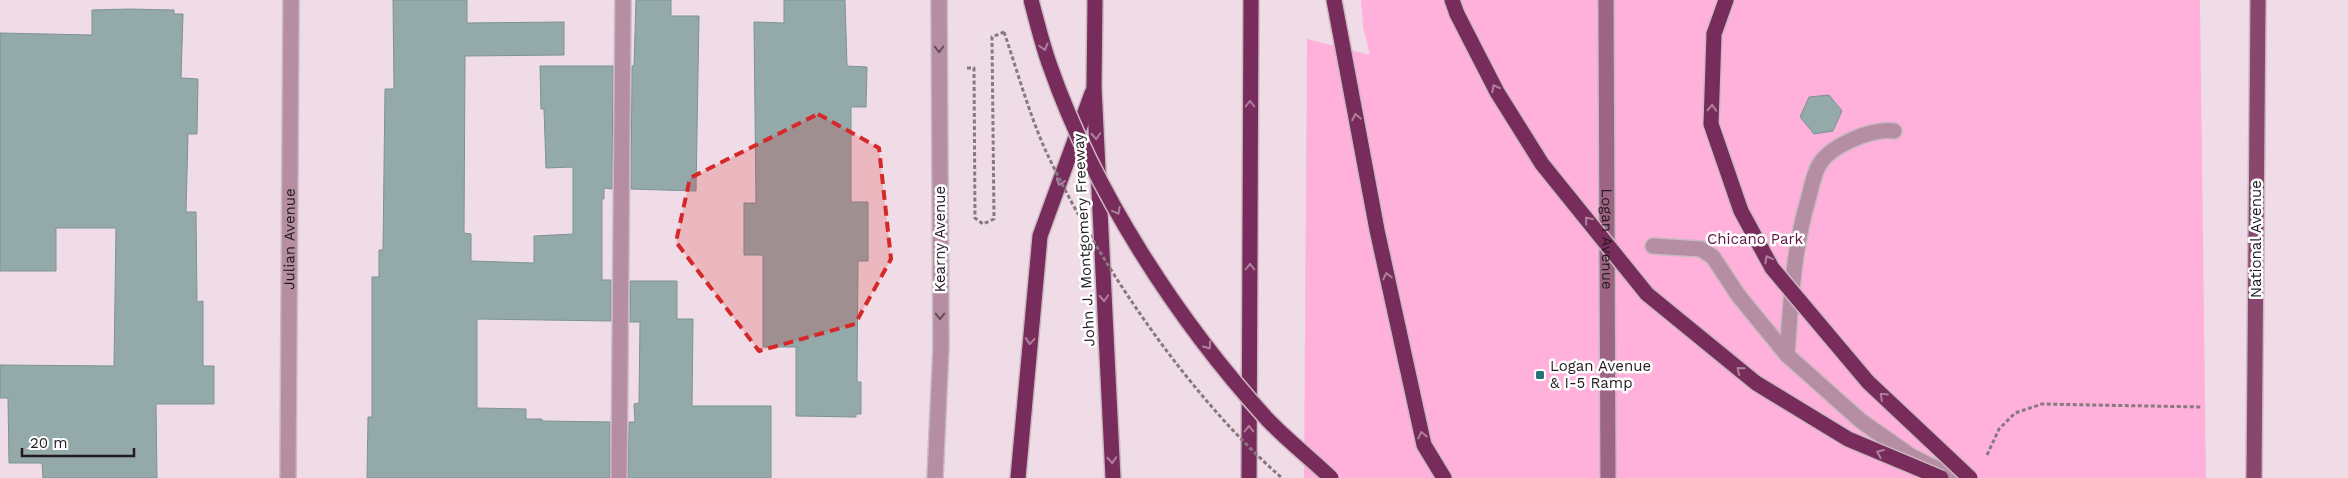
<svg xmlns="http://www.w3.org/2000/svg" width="2348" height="478" viewBox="0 0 2348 478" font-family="'Work Sans',sans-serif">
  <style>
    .green { fill: #ffb1dc }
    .building { fill: #93a9aa; stroke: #7d9394 }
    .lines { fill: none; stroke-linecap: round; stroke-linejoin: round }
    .lane-casing { stroke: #cbb9c2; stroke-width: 18 }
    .street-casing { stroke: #cbb9c2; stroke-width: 18 }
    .secondary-casing { stroke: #cbb9c2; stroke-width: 18 }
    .primary-casing { stroke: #cbb9c2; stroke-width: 18 }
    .highway-casing { stroke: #cbb9c2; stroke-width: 18 }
    .path { stroke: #877980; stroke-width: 3; stroke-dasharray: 4 2.5; stroke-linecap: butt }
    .lane { stroke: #b58ea3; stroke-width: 15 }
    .street { stroke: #b58ea3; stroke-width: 15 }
    .secondary { stroke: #9c6584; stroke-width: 15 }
    .primary { stroke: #89476e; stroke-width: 15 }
    .highway { stroke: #782c5b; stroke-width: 15 }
    .highway-bridge-casing { stroke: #cbb9c2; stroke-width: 18; stroke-linecap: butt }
    .path-bridge { stroke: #877980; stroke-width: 3; stroke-dasharray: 4 2.5; stroke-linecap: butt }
    .highway-bridge { stroke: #782c5b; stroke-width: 15 }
    .oneway { stroke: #ae809d }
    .oneway2 { stroke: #644f5a }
    .marked { fill: #d62828; fill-opacity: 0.2; stroke: #d62828; stroke-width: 4; stroke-dasharray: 10 6; stroke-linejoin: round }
    .poi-dot { fill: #277275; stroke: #fff; stroke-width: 2 }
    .labels { text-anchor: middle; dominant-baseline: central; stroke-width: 5; stroke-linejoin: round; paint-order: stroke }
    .street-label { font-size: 15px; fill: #221b1f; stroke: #fff }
    .park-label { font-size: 15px; fill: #611547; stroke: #fff }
    .poi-label { font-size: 15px; fill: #221b1f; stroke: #fff; text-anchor: start }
  </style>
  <rect width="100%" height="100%" fill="#f0dce6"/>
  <!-- green -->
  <polygon class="green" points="1361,0 2200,0 2206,478 1304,478 1307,39 1370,55 1363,27"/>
  <!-- building -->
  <g class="building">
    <polygon points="393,0 467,0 467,23 564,22 564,55 465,56 464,233 471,234 471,261 534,263 534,236 573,234 573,167 546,168 544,109 541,109 540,66 613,66 612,189 604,188 604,199 602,199 602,280 611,280 611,321 477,319 477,408 526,409 526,419 542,419 542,421 610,422 610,478 367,478 368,417 372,417 372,277 379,277 379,250 383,250 385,89 394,89"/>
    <polygon points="636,0 671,0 671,16 699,16 696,191 631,189 632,66 634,66"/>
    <polygon points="784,0 845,0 847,66 867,67 866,107 851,107 851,202 868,202 868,261 858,261 857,382 861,382 861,414 856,414 856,417 796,416 796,347 763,347 763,255 744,255 744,203 756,203 754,22 784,23"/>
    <polygon points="129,9 174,10 174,14 183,14 181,78 198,79 197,134 188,134 186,212 196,212 197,302 203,301 203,366 214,366 214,404 156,404 157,478 43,478 42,463 9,463 8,398 0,398 0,365 114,366 116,228 56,228 56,271 0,271 0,33 92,35 92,10"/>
    <polygon points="1829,95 1842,111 1833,131 1814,134 1800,117 1809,97"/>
    <polygon points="630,281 677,281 677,319 693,319 692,406 771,406 771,478 628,478 629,422 635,422 634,404 639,403 640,322 630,322"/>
  </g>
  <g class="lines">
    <!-- lane casing -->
    <g class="lane-casing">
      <polyline id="lane" points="619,478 623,0"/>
    </g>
    <!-- street casing -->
    <g class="street-casing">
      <g id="street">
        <polyline points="1653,246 1701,249 1713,257 1738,295 1787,355 1861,421 1911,456 1955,478"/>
        <path d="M1787,355C1791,302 1793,251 1808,200C1811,189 1813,177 1818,167C1828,146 1872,128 1894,131"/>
        <path id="s1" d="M288,478L291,0"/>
        <polyline points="935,478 941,347 939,0"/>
      </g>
    </g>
    <!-- secondary casing -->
    <g class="secondary-casing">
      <g id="secondary">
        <path id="s2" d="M1606,0L1608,478"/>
      </g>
    </g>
    <!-- primary casing -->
    <g class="primary-casing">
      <polyline id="primary" points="2254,478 2258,0"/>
    </g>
    <!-- highway casing -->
    <g class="highway-casing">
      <g id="highway">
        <polyline points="1095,0 1094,87 1113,478"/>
        <polyline points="1334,0 1377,230 1424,445 1444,478"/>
        <polyline points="1452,0 1457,14"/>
        <polyline points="1714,34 1726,0"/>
        <polyline points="1018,478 1040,236 1092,93"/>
        <polyline points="1249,478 1251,0"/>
      </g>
    </g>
    <!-- path -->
    <g class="path">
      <polyline points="967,68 974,68 975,218 983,224 994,219 992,37 1004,32"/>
      <polyline points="1987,455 1999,429 2015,413 2042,404 2202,407"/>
    </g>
    <!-- lane -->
    <use href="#lane" class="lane"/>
    <!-- street -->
    <use href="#street" class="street"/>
    <!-- secondary -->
    <use href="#secondary" class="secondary"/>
    <!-- primary -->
    <use href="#primary" class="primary"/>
    <!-- highway -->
    <use href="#highway" class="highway"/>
    <!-- highway-bridge casing -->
    <g class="highway-bridge-casing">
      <g id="highway-bridge">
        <path d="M1031,0C1037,22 1042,44 1050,66C1094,192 1177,320 1267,419C1287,440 1310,458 1331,478"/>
        <polyline points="1457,14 1497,92 1542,164 1647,294 1756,383 1848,439 1941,478"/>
        <polyline points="1714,34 1711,124 1741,211 1772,268 1868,382 1970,478"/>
      </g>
    </g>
    <!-- path-bridge -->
    <path class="path-bridge" d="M1004,32C1017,70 1028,110 1044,147C1096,260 1188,396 1282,478"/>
    <!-- highway-bridge -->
    <use href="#highway-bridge" class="highway-bridge"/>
  </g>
  <!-- one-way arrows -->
  <defs><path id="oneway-chevron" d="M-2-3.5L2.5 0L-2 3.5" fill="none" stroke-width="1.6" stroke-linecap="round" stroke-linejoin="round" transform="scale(1.25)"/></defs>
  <g class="oneway">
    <use href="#oneway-chevron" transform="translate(1044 47) rotate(75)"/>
    <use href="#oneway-chevron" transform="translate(1495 88) rotate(-118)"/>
    <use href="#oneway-chevron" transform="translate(1250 104) rotate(-90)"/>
    <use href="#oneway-chevron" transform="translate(1712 108) rotate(-88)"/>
    <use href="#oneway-chevron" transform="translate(1356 117) rotate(-101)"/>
    <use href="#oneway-chevron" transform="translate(1096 136) rotate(87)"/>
    <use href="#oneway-chevron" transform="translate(1060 182) rotate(110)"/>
    <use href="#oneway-chevron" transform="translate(1117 211) rotate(61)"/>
    <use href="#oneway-chevron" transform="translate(1588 220) rotate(-129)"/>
    <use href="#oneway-chevron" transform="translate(1768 259) rotate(-119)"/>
    <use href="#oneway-chevron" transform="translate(1250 267) rotate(-90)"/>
    <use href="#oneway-chevron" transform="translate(1387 276) rotate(-102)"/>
    <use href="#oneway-chevron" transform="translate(1104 298) rotate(87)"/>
    <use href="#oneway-chevron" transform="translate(1030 341) rotate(95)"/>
    <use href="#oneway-chevron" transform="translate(1208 346) rotate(54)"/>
    <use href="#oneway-chevron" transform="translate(1740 370) rotate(-141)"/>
    <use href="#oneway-chevron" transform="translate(1883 396) rotate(-137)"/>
    <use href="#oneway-chevron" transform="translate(1249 429) rotate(-90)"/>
    <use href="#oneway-chevron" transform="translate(1422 435) rotate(-102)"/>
    <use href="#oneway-chevron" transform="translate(1880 453) rotate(-157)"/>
    <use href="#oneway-chevron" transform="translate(1112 460) rotate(87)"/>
  </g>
  <g class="oneway2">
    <use href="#oneway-chevron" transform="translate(939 49) rotate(90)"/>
    <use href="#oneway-chevron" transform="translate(940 316) rotate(90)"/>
  </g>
  <!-- marked area -->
  <path class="marked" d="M818,114L879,148L891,259L855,324L759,351L676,242L690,178Z"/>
  <!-- markers -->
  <rect class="poi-dot" x="1535" y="370" width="10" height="10" rx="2.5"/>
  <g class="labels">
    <!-- street labels -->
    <g class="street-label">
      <text stroke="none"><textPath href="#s1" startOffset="239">Julian Avenue</textPath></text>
      <text transform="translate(940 239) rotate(-90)">Kearny Avenue</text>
      <text stroke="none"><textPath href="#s2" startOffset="239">Logan Avenue</textPath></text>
      <text transform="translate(2256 239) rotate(-90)">National Avenue</text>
      <text transform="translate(1084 240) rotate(-93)">John J. Montgomery Freeway</text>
    </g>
    <!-- park labels -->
    <g class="park-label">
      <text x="1755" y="239">Chicano Park</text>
    </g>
    <!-- poi labels -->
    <g class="poi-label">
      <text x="1550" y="366">Logan Avenue<tspan x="1550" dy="17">&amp; I-5 Ramp</tspan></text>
    </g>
  </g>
  <!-- scale -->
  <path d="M22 448v8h112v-8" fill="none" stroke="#221b1f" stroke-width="2.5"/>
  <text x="30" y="448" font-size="15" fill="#221b1f" stroke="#ffffff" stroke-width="4" paint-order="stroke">20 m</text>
</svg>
